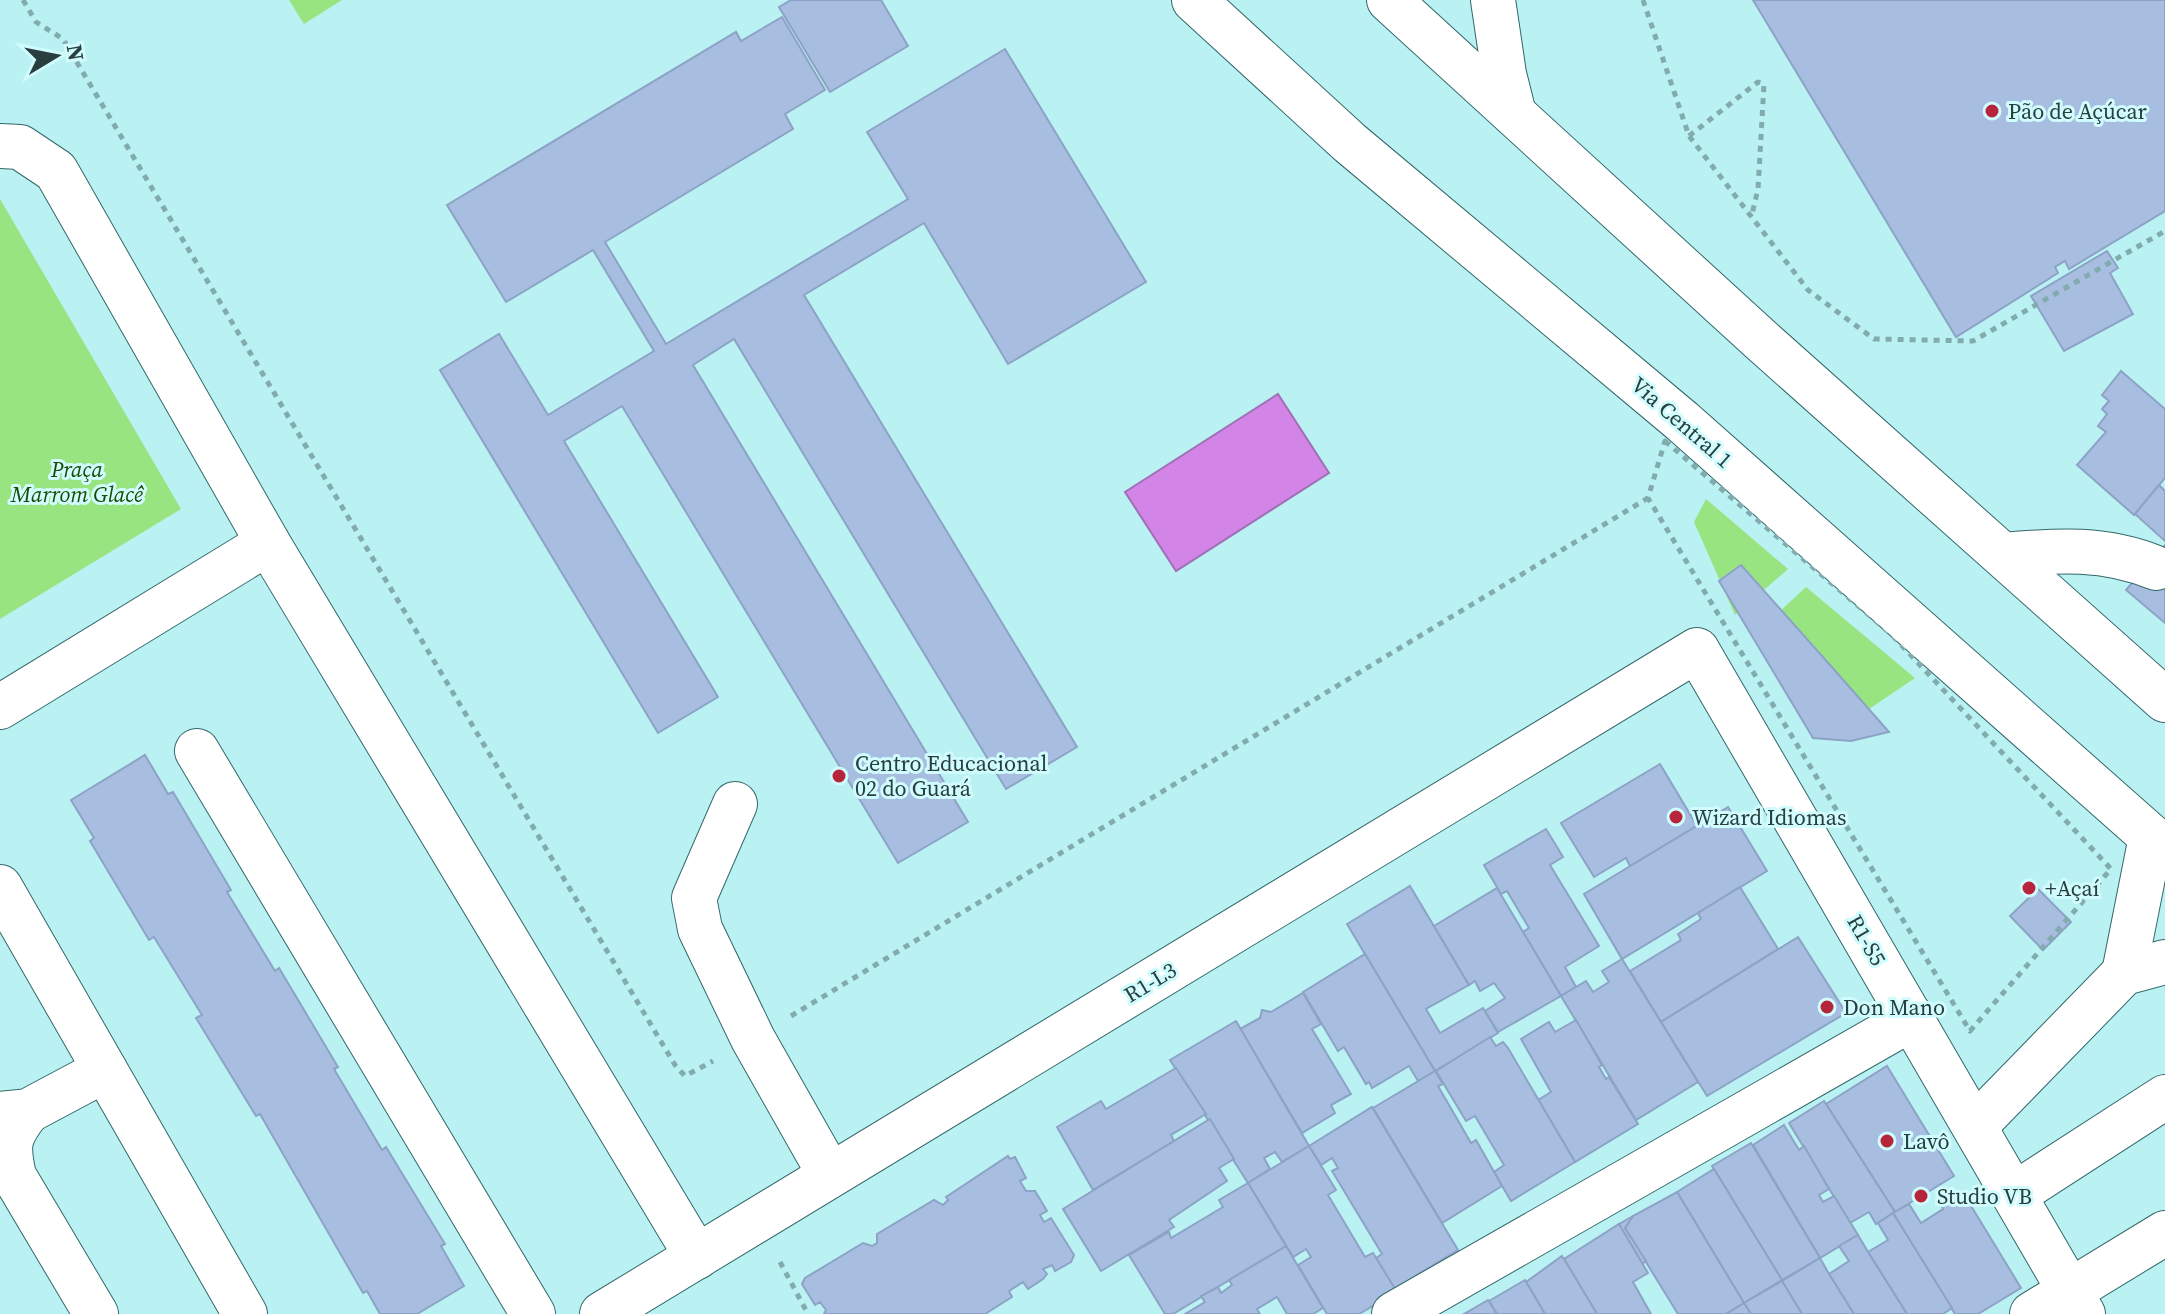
<svg xmlns="http://www.w3.org/2000/svg" width="2165" height="1314" viewBox="0 0 2165 1314" font-family="'Source Serif 4',serif">
  <style>
    .green { fill: #98e481 }
    .water { fill: #d285e7; stroke: #9f70b5; stroke-width: 2 }
    .building { fill: #a7bee1; stroke: #8ca3c5; stroke-width: 2 }
    .lines { fill: none; stroke-linecap: round; stroke-linejoin: round }
    .minor-casing { stroke: #34686a; stroke-width: 46 }
    .major-casing { stroke: #34686a; stroke-width: 46 }
    .path { stroke: #81abad; stroke-width: 5; stroke-dasharray: 6 6; stroke-linecap: butt }
    .minor { stroke: #fff; stroke-width: 44 }
    .major { stroke: #fff; stroke-width: 44 }
    .poi-dot { fill: #b7253b; stroke: #d0fcfe; stroke-width: 3 }
    .labels { text-anchor: middle; dominant-baseline: central; stroke-width: 6; stroke-linejoin: round; paint-order: stroke }
    .poi-label { font-size: 22px; fill: #283e3f; stroke: #d0fcfe; text-anchor: start }
    .street-label { font-size: 22px; fill: #283e3f; stroke: #d0fcfe }
    .park-label { font-size: 22px; font-style: italic; fill: #194c02; stroke: #d0fcfe }
  </style>
  <rect width="100%" height="100%" fill="#baf1f3"/>
  <!-- green -->
  <g class="green">
    <polygon points="289,0 342,0 304,24"/>
    <polygon points="0,199 181,509 0,619"/>
    <polygon points="1706,499 1788,569 1735,615 1694,522"/>
    <polygon points="1806,587 1915,678 1841,728 1764,626"/>
  </g>
  <!-- water -->
  <polygon class="water" points="1278,394 1329,473 1176,571 1125,492"/>
  <!-- building -->
  <g class="building">
    <polygon points="791,0 881,0 908,46 830,92 779,7"/>
    <polygon points="1753,0 2165,0 2165,211 2069,269 2065,261 2055,267 2058,273 1956,337"/>
    <polygon points="782,17 825,90 785,114 793,129 605,242 666,344 908,199 867,132 1005,49 1146,282 1008,364 924,223 804,295 1077,747 1006,789 734,339 693,365 968,822 898,863 622,406 564,441 718,697 658,733 440,370 499,334 548,415 654,351 593,250 506,302 447,205 736,32 741,41"/>
    <polygon points="2107,251 2118,268 2110,273 2133,314 2064,351 2031,296"/>
    <polygon points="2121,371 2165,409 2165,478 2134,515 2077,465 2106,432 2098,426 2107,414 2102,409 2109,401 2102,395"/>
    <polygon points="2159,485 2165,491 2165,541 2135,514"/>
    <polygon points="2165,545 2165,623 2126,590"/>
    <polygon points="1741,565 1830,665 1889,732 1851,741 1813,738 1719,581"/>
    <polygon points="145,755 168,794 173,792 231,890 227,892 275,971 279,968 338,1067 334,1069 382,1150 386,1147 445,1244 441,1246 464,1286 417,1314 380,1314 367,1291 363,1293 260,1114 256,1116 196,1018 202,1015 154,937 149,940 90,841 94,838 71,800"/>
    <polygon points="1660,764 1697,826 1630,866 1626,858 1594,877 1561,823"/>
    <polygon points="1728,807 1767,871 1622,959 1584,894"/>
    <polygon points="1546,829 1563,857 1550,865 1599,946 1565,967 1576,987 1561,996 1523,932 1529,928 1507,891 1501,894 1484,865"/>
    <polygon points="1410,886 1469,985 1426,1009 1440,1033 1483,1008 1498,1033 1435,1071 1347,924"/>
    <polygon points="1740,887 1778,949 1661,1022 1630,971 1681,940 1678,934 1701,919 1698,913"/>
    <polygon points="1497,888 1561,996 1498,1032 1485,1011 1505,998 1494,983 1480,991 1475,981 1469,985 1434,926"/>
    <polygon points="2038,889 2071,922 2043,950 2010,916"/>
    <polygon points="1798,937 1846,1013 1707,1096 1661,1022"/>
    <polygon points="1365,954 1435,1071 1418,1081 1409,1066 1372,1088 1369,1082 1366,1084 1344,1047 1338,1051 1303,992"/>
    <polygon points="1622,959 1698,1082 1636,1120 1561,996 1586,981 1593,992 1609,982 1602,971"/>
    <polygon points="1303,993 1321,1024 1312,1029 1351,1094 1331,1105 1335,1113 1302,1133 1240,1029 1260,1018 1262,1010 1271,1012"/>
    <polygon points="1576,1020 1602,1065 1599,1067 1606,1079 1609,1077 1638,1124 1575,1162 1538,1100 1551,1092 1521,1039 1549,1022 1555,1032"/>
    <polygon points="1236,1021 1309,1146 1282,1162 1275,1152 1264,1158 1270,1169 1248,1183 1170,1060"/>
    <polygon points="1490,1037 1496,1046 1503,1042 1508,1048 1575,1162 1511,1201 1494,1172 1504,1165 1475,1116 1466,1121 1436,1071"/>
    <polygon points="1887,1066 1954,1176 1895,1212 1826,1104"/>
    <polygon points="1176,1068 1206,1114 1171,1135 1174,1141 1093,1190 1057,1127 1101,1101 1106,1109"/>
    <polygon points="1435,1071 1443,1084 1438,1086 1471,1143 1476,1140 1502,1186 1442,1223 1373,1108"/>
    <polygon points="1824,1101 1895,1212 1876,1224 1869,1212 1850,1223 1789,1123"/>
    <polygon points="1372,1107 1458,1250 1394,1289 1376,1258 1382,1254 1332,1171 1338,1168 1332,1158 1321,1165 1309,1146"/>
    <polygon points="1210,1119 1234,1159 1219,1168 1227,1181 1169,1220 1174,1227 1101,1271 1063,1209"/>
    <polygon points="1784,1125 1799,1150 1804,1146 1829,1189 1819,1195 1823,1202 1834,1196 1858,1235 1820,1258 1753,1145"/>
    <polygon points="1751,1143 1820,1258 1782,1280 1712,1166"/>
    <polygon points="1309,1146 1336,1190 1328,1195 1365,1257 1373,1253 1397,1292 1359,1314 1327,1314 1298,1265 1311,1257 1306,1249 1293,1257 1248,1183"/>
    <polygon points="1008,1156 1010,1159 1015,1157 1026,1178 1020,1181 1026,1191 1035,1191 1047,1211 1040,1215 1044,1222 1051,1218 1074,1255 1071,1262 1055,1271 1052,1265 1043,1269 1047,1274 1043,1279 1028,1289 1023,1282 1009,1291 1012,1297 985,1314 824,1314 826,1310 820,1302 815,1305 802,1284 805,1278 863,1243 872,1246 877,1243 877,1234 934,1200 943,1205 948,1200 946,1197"/>
    <polygon points="1714,1169 1782,1280 1744,1303 1677,1192"/>
    <polygon points="1248,1183 1286,1246 1173,1314 1165,1314 1129,1255 1169,1232 1171,1238 1223,1207 1219,1200"/>
    <polygon points="1962,1191 2021,1288 1978,1314 1955,1314 1893,1213 1909,1204 1921,1223 1943,1209 1941,1204"/>
    <polygon points="1677,1192 1744,1303 1726,1314 1678,1314 1625,1228 1633,1216"/>
    <polygon points="1893,1213 1952,1308 1943,1314 1907,1314 1868,1252 1888,1240 1878,1223"/>
    <polygon points="1633,1216 1625,1228 1646,1261 1642,1264 1619,1224"/>
    <polygon points="1619,1224 1648,1273 1633,1282 1651,1314 1597,1314 1564,1259"/>
    <polygon points="1858,1235 1868,1252 1907,1314 1854,1314 1829,1274 1849,1261 1839,1246"/>
    <polygon points="1286,1246 1323,1308 1313,1314 1287,1314 1277,1297 1257,1309 1260,1314 1185,1314 1205,1302 1201,1296 1218,1287 1221,1293 1232,1285 1229,1280"/>
    <polygon points="1562,1256 1564,1259 1597,1314 1545,1314 1526,1282"/>
    <polygon points="1820,1258 1829,1274 1854,1314 1802,1314 1782,1281"/>
    <polygon points="1525,1280 1545,1314 1497,1314 1489,1301"/>
    <polygon points="1782,1281 1802,1314 1751,1314 1744,1303"/>
    <polygon points="1488,1300 1497,1314 1464,1314"/>
    <polygon points="1744,1303 1751,1314 1726,1314"/>
  </g>
  <g class="lines">
    <!-- minor casing -->
    <g class="minor-casing">
      <g id="minor">
        <polyline points="1493,0 1504,74 1514,114"/>
        <polyline points="0,146 20,147 56,171 268,543 697,1257"/>
        <path d="M2004,555C2058,550 2105,547 2156,568"/>
        <polyline points="0,707 268,543"/>
        <polyline points="197,751 533,1314"/>
        <polyline points="735,804 694,898 700,929 753,1039 830,1175"/>
        <polyline points="0,887 245,1314"/>
        <polyline points="2124,973 2151,837"/>
        <path d="M28,1111C8,1137 7,1144 14,1176L96,1314"/>
        <polyline points="0,1114 28,1111 105,1070"/>
        <polyline points="1976,1125 2124,973 2165,962"/>
        <polyline points="2015,1194 2165,1097"/>
        <polyline points="602,1314 1697,650 2083,1314"/>
        <polyline points="1394,1314 1913,1018"/>
        <polyline points="2032,1314 2165,1233"/>
      </g>
    </g>
    <!-- major casing -->
    <g class="major-casing">
      <g id="major">
        <polyline points="1194,0 1350,143 1682,421 2165,849"/>
        <polyline points="1389,0 1761,340 2165,700"/>
      </g>
    </g>
    <!-- path -->
    <g class="path">
      <polyline points="23,0 36,22 63,39 675,1065 685,1076 713,1061"/>
      <polyline points="1643,0 1689,136 1808,290 1874,339 1973,341 2165,231"/>
      <polyline points="1689,136 1758,82 1764,84 1758,189 1752,214"/>
      <polygon points="1665,441 1891,634 2111,869 1970,1031 1648,498"/>
      <polyline points="791,1016 1648,498"/>
      <polyline points="780,1262 808,1314"/>
    </g>
    <!-- minor -->
    <use href="#minor" class="minor"/>
    <!-- major -->
    <use href="#major" class="major"/>
  </g>
  <!-- markers -->
  <g class="poi-dot">
    <circle cx="1992" cy="111" r="8"/>
    <circle cx="839" cy="776" r="8"/>
    <circle cx="1676" cy="817" r="8"/>
    <circle cx="2029" cy="888" r="8"/>
    <circle cx="1827" cy="1007" r="8"/>
    <circle cx="1887" cy="1141" r="8"/>
    <circle cx="1921" cy="1196" r="8"/>
  </g>
  <g class="labels">
    <!-- poi labels -->
    <g class="poi-label">
      <text x="2008" y="111">Pão de Açúcar</text>
      <text x="855" y="763">Centro Educacional<tspan x="855" dy="25">02 do Guará</tspan></text>
      <text x="1692" y="817">Wizard Idiomas</text>
      <text x="2045" y="888">+Açaí</text>
      <text x="1843" y="1007">Don Mano</text>
      <text x="1903" y="1141">Lavô</text>
      <text x="1937" y="1196">Studio VB</text>
    </g>
    <!-- street labels -->
    <g class="street-label">
      <text transform="translate(1682 422) rotate(41)">Via Central 1</text>
      <text transform="translate(1867 940) rotate(60)">R1-S5</text>
      <text transform="translate(1150 982) rotate(-31)">R1-L3</text>
    </g>
    <!-- park labels -->
    <g class="park-label">
      <text x="77" y="469">Praça<tspan x="77" dy="25">Marrom Glacê</tspan></text>
    </g>
  </g>
  <!-- north arrow -->
  <g transform="translate(56 56) rotate(80)" stroke="#d0fcfe" stroke-width="6" paint-order="stroke">
  <path d="M0-6L14 30L0 20L-14 30Z" fill="#283e3f"/>
  <text y="-12" font-size="22" font-weight="bold" text-anchor="middle" fill="#283e3f">N</text>
  </g>
</svg>
